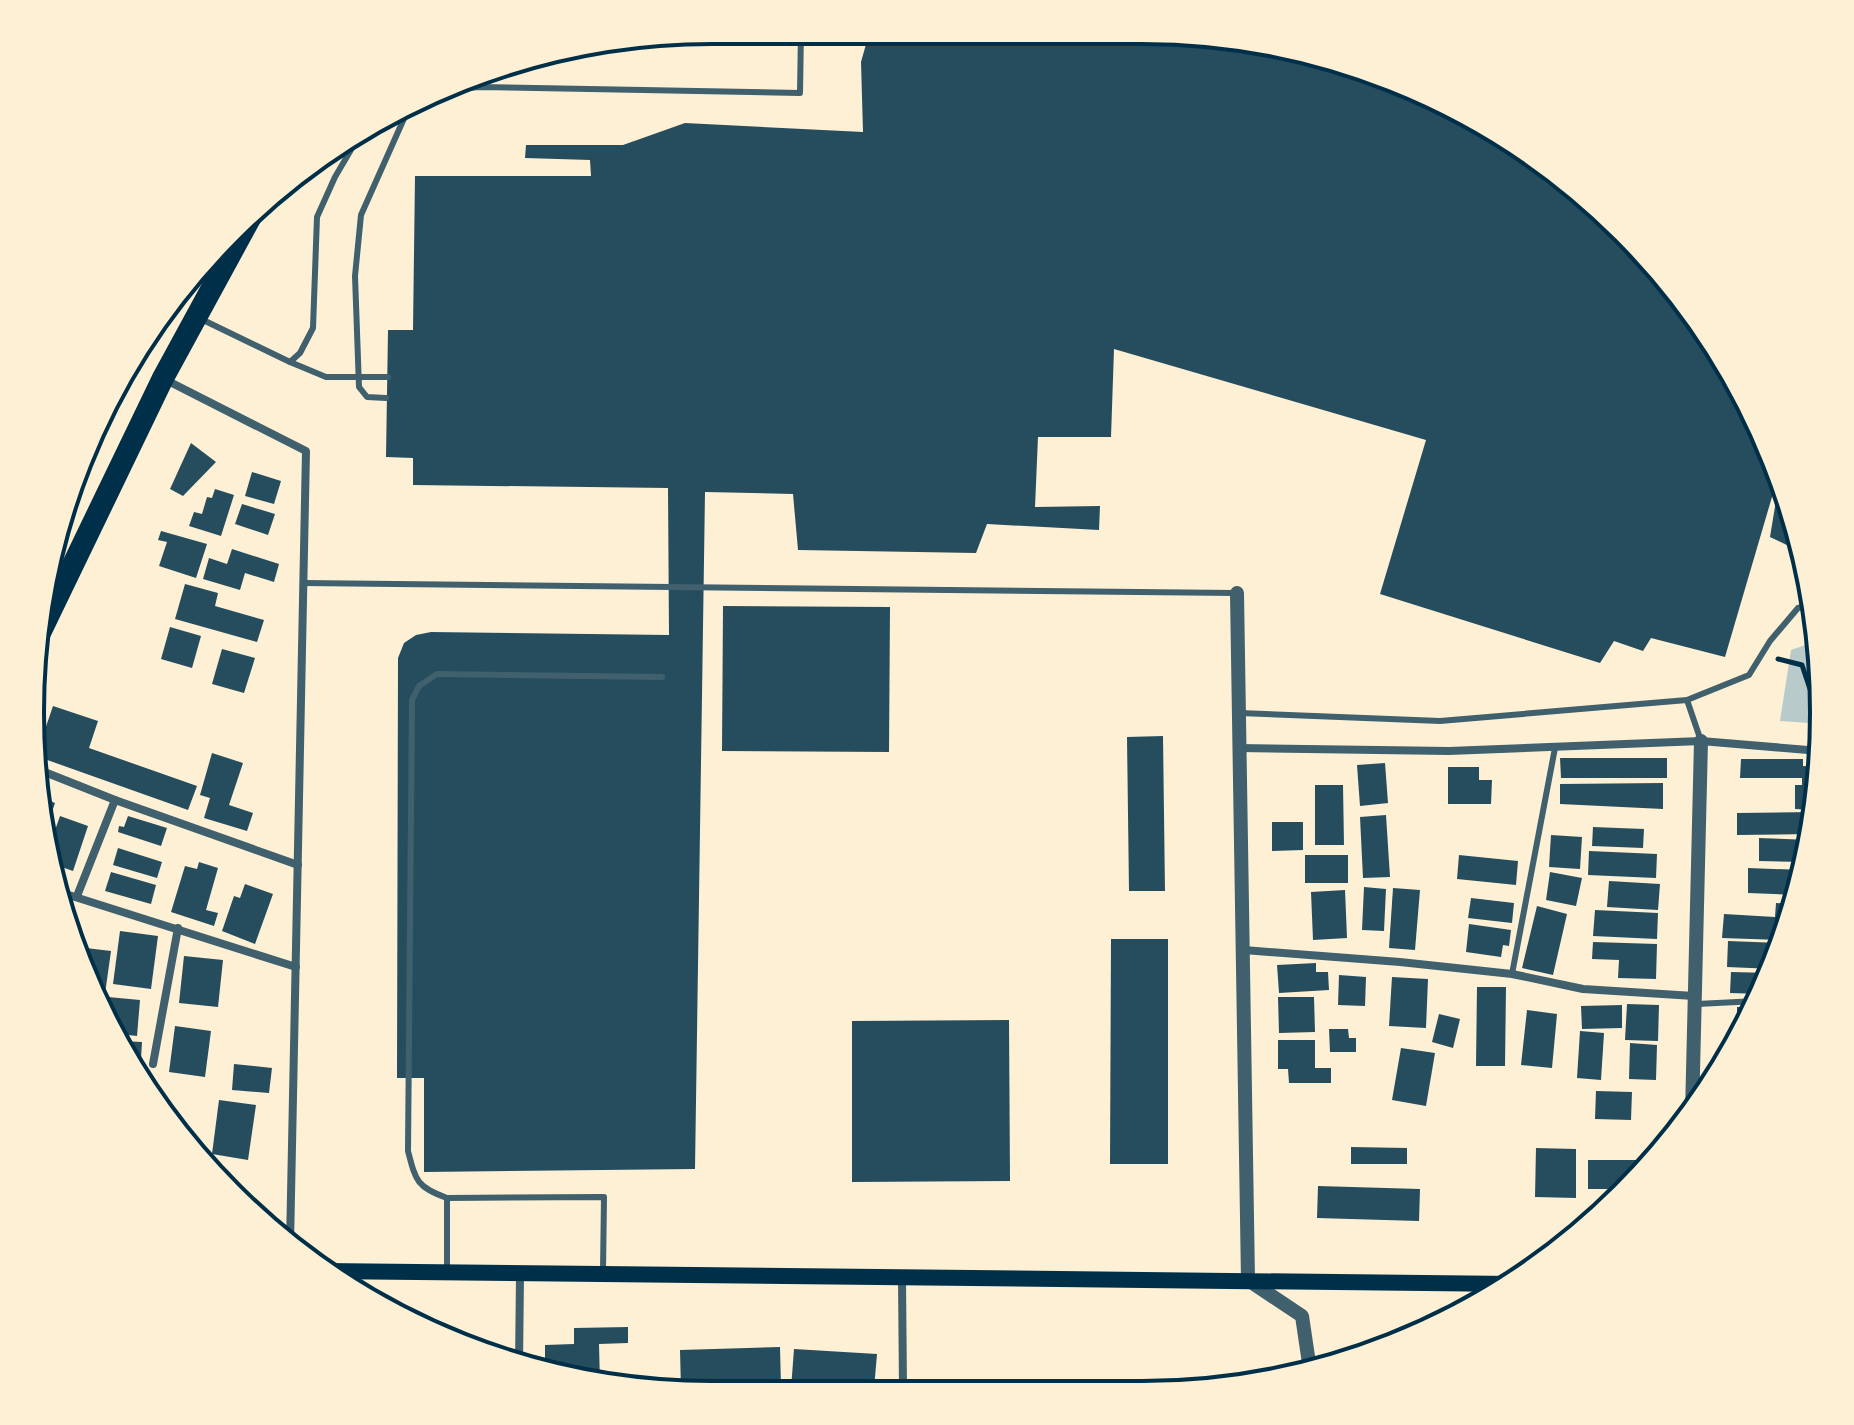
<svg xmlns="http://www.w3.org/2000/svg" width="1854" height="1425" viewBox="0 0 1854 1425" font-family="Poppins,sans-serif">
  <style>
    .green { fill: #b9caca }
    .building { fill: #264d5e }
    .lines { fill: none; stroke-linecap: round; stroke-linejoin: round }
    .path { stroke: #003049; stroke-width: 5 }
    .service { stroke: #3f606c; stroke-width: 6 }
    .minor { stroke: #3f606c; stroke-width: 8 }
    .tertiary { stroke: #3f606c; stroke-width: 14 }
    .secondary { stroke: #003049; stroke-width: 16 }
    .trunk { stroke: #003049; stroke-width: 22 }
    .rim { fill: none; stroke: #003049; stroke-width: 4 }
  </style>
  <rect width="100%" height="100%" fill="#fdf0d5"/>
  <!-- green -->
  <polygon class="green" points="1817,641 1823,724 1780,721 1791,650"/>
  <!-- building -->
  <g class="building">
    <polygon points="870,30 1186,31 1360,66 1557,171 1709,334 1772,452 1779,473 1725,657 1651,638 1643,651 1614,641 1600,663 1380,594 1426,440 1114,349 1111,437 1038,437 1035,507 1100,506 1099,530 987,524 976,553 798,550 793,494 705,492 695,1169 424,1172 424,1078 397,1078 398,658 404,643 416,635 431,632 669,635 668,488 413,485 413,458 386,457 388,330 413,330 415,176 591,176 590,160 525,158 526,145 623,145 685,123 863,132 861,62"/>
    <polygon points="191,443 216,462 183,496 170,489"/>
    <polygon points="252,472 281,481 274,504 245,496"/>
    <polygon points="1780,476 1799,539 1795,549 1770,537"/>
    <polygon points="215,489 234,495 221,536 189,526 194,512 202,514 207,497 212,498"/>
    <polygon points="242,504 275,514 268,535 235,524"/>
    <polygon points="161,531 207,544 196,578 159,566 167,542 158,540"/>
    <polygon points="232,549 279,564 274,582 245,573 240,590 203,579 209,558 227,564"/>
    <polygon points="185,584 218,593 215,606 264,620 257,642 175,619"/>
    <polygon points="723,606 890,607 889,752 722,751"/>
    <polygon points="170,627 201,636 192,668 161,659"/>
    <polygon points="222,649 255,658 244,693 212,684"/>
    <polygon points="53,706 98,721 89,748 197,786 188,810 36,756"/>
    <polygon points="1163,736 1165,891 1129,891 1127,737"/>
    <polygon points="212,753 243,763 229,805 253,813 247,831 204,818 210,798 200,795"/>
    <polygon points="1560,758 1667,758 1667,778 1561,778"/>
    <polygon points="1741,759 1803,759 1803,766 1819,767 1814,810 1795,809 1795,785 1802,785 1802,778 1740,778"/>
    <polygon points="1385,763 1388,803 1360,806 1357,765"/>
    <polygon points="1448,767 1479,767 1479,780 1492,780 1491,804 1448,804"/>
    <polygon points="1663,783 1663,809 1560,804 1560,784"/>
    <polygon points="1315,785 1343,785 1344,845 1315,845"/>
    <polygon points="41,797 55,803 46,830 43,814"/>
    <polygon points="1812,812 1812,834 1737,835 1737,813"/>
    <polygon points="1386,815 1390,877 1363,878 1360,817"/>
    <polygon points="60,816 88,826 73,871 50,863 48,850"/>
    <polygon points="128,816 167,828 161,846 118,832 119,826 124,827"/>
    <polygon points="1272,822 1303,822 1303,850 1272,851"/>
    <polygon points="1593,827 1644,829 1643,848 1592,846"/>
    <polygon points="1551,835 1582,837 1580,869 1549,867"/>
    <polygon points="1759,838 1811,840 1806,862 1759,861"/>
    <polygon points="118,848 162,862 157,878 113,865"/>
    <polygon points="1589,851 1657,854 1656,878 1588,875"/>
    <rect x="1305" y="855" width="43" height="28"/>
    <polygon points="1459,855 1518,861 1516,885 1457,879"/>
    <polygon points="199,862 218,868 206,910 218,913 214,926 171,912 185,866 197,869"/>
    <polygon points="1748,868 1803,870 1796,895 1748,893"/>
    <polygon points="111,872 156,885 151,904 105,891"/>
    <polygon points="1550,872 1582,878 1576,906 1546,900"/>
    <polygon points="1609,881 1660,884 1658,910 1607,907"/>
    <polygon points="245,884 273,894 255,944 222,931 234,896 240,898"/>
    <polygon points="1364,887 1386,889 1384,931 1362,930"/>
    <polygon points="1393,888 1420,890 1415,950 1389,948"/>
    <polygon points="1345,890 1347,938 1313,940 1311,892"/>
    <polygon points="1471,898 1514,903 1512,923 1468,918"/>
    <polygon points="1776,903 1793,904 1782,940 1722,938 1724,914 1775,917"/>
    <polygon points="1537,906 1567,914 1553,975 1522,968"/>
    <polygon points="1595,910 1658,913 1657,939 1593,936"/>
    <polygon points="1469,924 1511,930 1509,946 1503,945 1501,957 1466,952"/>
    <polygon points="120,931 158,936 151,989 113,984"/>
    <polygon points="1111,939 1168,939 1168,1164 1110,1164"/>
    <polygon points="1728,941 1781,943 1774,969 1727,967"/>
    <polygon points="1593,942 1657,944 1656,979 1618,978 1619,960 1592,959"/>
    <polygon points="86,948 111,951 104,1001 85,958"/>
    <polygon points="184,956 223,960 218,1007 179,1003"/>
    <polygon points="1316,963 1316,972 1328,972 1329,990 1279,993 1277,965"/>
    <polygon points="1731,972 1772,973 1761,994 1730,993"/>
    <polygon points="1339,975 1366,977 1365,1006 1338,1005"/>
    <polygon points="1392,977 1428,979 1426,1028 1389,1026"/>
    <polygon points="1477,987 1506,987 1505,1066 1476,1066"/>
    <polygon points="108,997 140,1000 137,1036 119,1034 107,1008"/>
    <polygon points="1278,997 1314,997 1315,1032 1279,1033"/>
    <polygon points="1627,1004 1659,1005 1658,1041 1625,1040"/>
    <polygon points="1622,1005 1622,1028 1582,1029 1581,1006"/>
    <polygon points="1737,1007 1754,1007 1743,1028 1737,1028"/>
    <polygon points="1527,1010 1557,1014 1552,1068 1521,1065"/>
    <polygon points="1439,1014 1460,1019 1453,1048 1432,1042"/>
    <polygon points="1009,1020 1010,1181 852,1182 852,1021"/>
    <polygon points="175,1026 211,1031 205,1077 169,1072"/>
    <polygon points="1329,1029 1348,1029 1349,1038 1356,1038 1356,1052 1330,1052"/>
    <polygon points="1580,1031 1604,1033 1601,1080 1577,1078"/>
    <polygon points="1278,1040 1315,1040 1315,1068 1331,1068 1331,1083 1289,1083 1288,1069 1278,1069"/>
    <polygon points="122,1041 142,1042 141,1059 135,1058 134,1068"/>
    <polygon points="1630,1043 1657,1045 1656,1080 1629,1079"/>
    <polygon points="1401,1048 1435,1053 1426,1106 1392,1100"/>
    <polygon points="1717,1049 1732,1049 1720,1071 1717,1071"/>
    <polygon points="234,1064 272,1068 269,1093 232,1090"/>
    <polygon points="1596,1091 1632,1092 1631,1120 1595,1119"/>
    <polygon points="219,1100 256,1105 248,1160 212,1154"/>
    <polygon points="1351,1147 1407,1148 1407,1164 1351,1164"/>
    <polygon points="1536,1148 1576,1149 1576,1198 1535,1197"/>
    <polygon points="1588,1160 1653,1160 1629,1189 1588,1189"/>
    <polygon points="1318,1186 1420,1189 1419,1221 1317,1218"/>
    <polygon points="628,1327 628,1343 599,1344 600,1384 545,1371 545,1345 574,1344 574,1328"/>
    <polygon points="463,1344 498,1344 498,1360 493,1359"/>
    <polygon points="780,1347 781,1387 681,1389 680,1350"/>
    <polygon points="794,1349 877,1354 874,1389 791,1389"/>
  </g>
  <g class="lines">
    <!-- path -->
    <polyline class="path" points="1778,659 1802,665 1817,710 1824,711"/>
    <!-- service -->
    <g class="service">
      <polyline points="447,90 479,87 800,93 801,30"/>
      <polyline points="201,319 290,362 300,353 313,328 317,217 335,177 362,131 373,121"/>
      <polyline points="290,362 326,377 388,377"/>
      <polyline points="386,398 367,397 359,387 355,276 361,215 410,105"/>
      <polyline points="303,583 1235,593"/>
      <polyline points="1687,700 1701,741"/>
      <polyline points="1239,713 1440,721 1687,700 1749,675 1770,641 1798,608 1813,604"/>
      <polyline points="1512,974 1555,748"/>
      <polyline points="1697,1004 1757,1001"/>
      <polyline points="447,1198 604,1197 603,1271"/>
      <path d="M447,1270V1198C417,1187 416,1182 408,1151L412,700L419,686L437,674L662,677"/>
    </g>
    <!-- minor -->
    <g class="minor">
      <polyline points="164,379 306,451 290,1245"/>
      <polyline points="1239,748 1449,751 1701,741 1820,751"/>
      <polyline points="37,769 115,800 298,865"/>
      <polyline points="53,890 296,967"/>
      <polyline points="77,896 115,800"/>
      <polyline points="1244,950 1400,962 1512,974 1583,989 1694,996"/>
      <polyline points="153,1064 178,928"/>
      <polyline points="902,1279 903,1389"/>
      <polyline points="519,1365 520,1275"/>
    </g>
    <!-- tertiary -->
    <g class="tertiary">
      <polyline points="1237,593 1248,1280 1302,1316 1310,1370"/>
      <polyline points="1692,1113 1701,741"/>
    </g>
    <!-- secondary -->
    <polyline class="secondary" points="323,1271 1512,1284"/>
    <!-- trunk -->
    <polyline class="trunk" points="40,633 163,378 254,211"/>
  </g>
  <!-- crop -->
  <path d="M0 0H1854V1425H0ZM712 44H1142A668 668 0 0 1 1810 712V713A668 668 0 0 1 1142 1381H712A668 668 0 0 1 44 713V712A668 668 0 0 1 712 44Z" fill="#fdf0d5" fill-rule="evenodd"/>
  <path class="rim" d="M712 44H1142A668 668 0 0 1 1810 712V713A668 668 0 0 1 1142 1381H712A668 668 0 0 1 44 713V712A668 668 0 0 1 712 44Z"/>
</svg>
